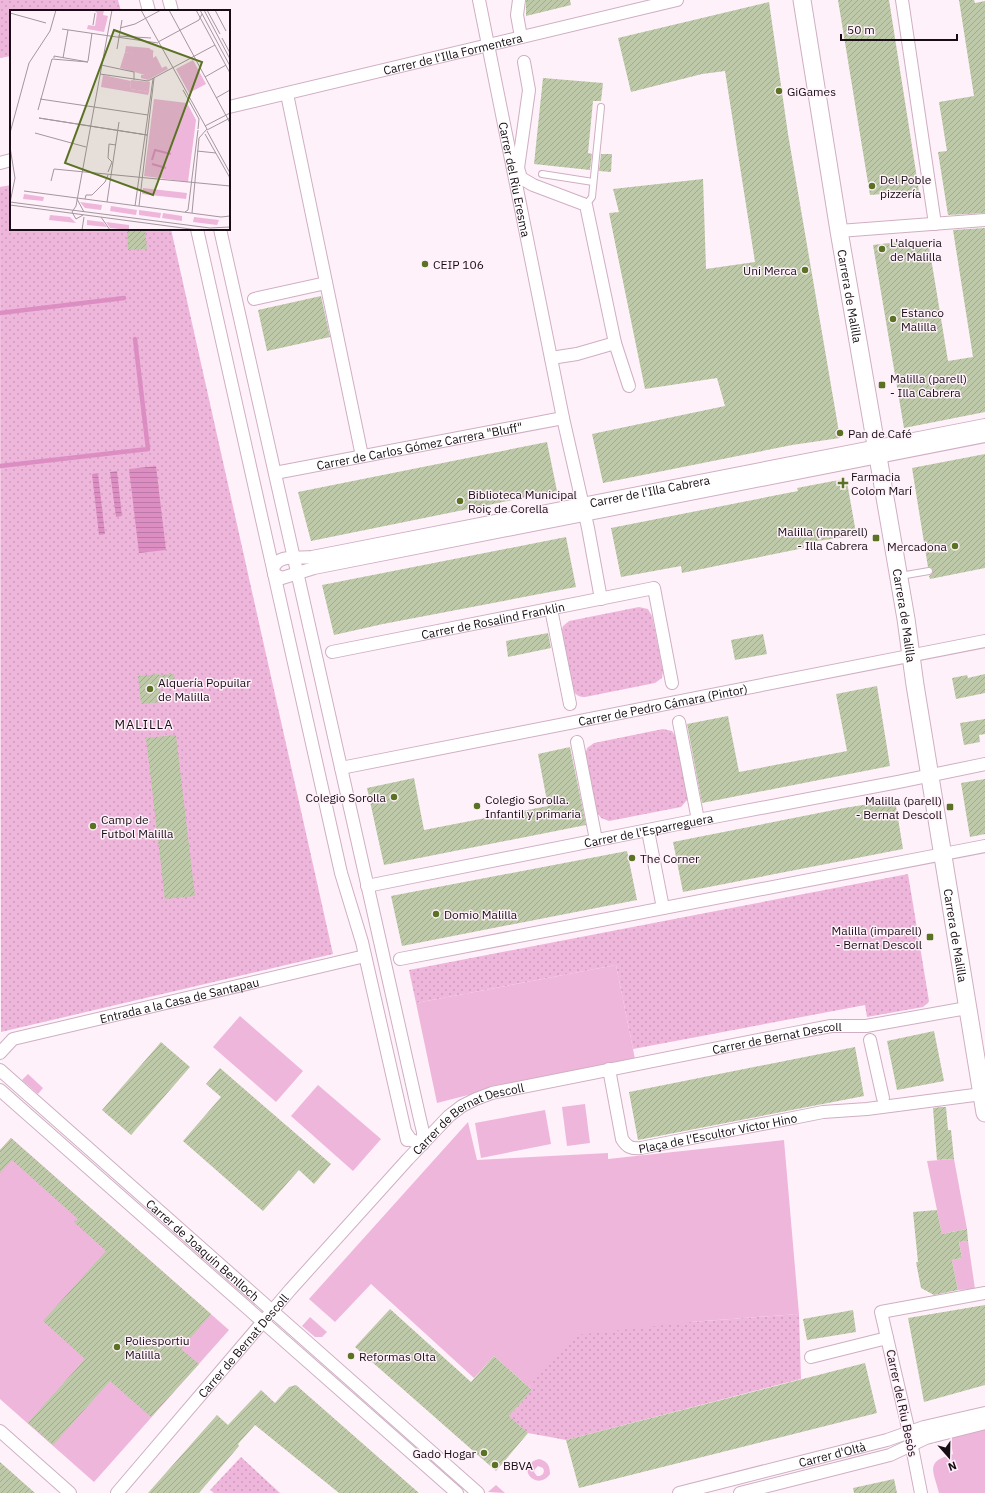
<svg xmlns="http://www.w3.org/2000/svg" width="985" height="1493" viewBox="0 0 985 1493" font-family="'IBM Plex Sans',sans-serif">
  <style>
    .green { fill: #efb6db; fill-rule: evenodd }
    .park { fill: url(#park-dots) }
    .water { fill: url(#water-rules) }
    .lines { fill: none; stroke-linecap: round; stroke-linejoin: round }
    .stream { stroke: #dc8ec3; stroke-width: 4.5 }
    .building { fill: url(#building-hatch) }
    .lane-casing { stroke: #cfafc3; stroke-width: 8 }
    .street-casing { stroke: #cfafc3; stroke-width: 14 }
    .secondary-casing { stroke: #cfafc3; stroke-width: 19 }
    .lane { stroke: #fff; stroke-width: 6 }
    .street { stroke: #fff; stroke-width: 12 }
    .secondary { stroke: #fff; stroke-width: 17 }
    .poi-dot { fill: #5a7223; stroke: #fff1f9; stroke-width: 1.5 }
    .labels { text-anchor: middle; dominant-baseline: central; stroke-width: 3; stroke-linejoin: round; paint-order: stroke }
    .street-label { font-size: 12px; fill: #180d15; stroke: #fff1f9 }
    .poi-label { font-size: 12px; fill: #180d15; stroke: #fff1f9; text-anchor: start }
    .neighbourhood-label { font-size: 13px; letter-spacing: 1px; fill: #180d15; stroke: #fff1f9 }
    .inset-river { fill: none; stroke: #dc8ec3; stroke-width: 2 }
    .inset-road { fill: none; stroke: #a3969e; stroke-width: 1 }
    .view { fill: #5a7223; fill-opacity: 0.15; stroke: #5a7223; stroke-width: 2 }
    .inset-edge { fill: none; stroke: #180d15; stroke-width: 2 }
  </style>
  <defs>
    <pattern id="park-dots" width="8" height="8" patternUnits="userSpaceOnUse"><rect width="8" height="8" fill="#efb6db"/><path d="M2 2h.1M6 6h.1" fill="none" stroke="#cc9bbb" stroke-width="1.8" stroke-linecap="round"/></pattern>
    <pattern id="water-rules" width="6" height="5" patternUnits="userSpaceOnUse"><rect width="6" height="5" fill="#dc8ec3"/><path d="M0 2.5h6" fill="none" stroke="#bc79a7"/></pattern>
    <pattern id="building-hatch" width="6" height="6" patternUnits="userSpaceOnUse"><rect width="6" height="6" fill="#bdc9a9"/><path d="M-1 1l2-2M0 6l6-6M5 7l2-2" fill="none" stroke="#a2ab91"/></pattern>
  </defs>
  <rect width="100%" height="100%" fill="#fff1f9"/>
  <!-- green -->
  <g class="green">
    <path d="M616,965L635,1059C569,1072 503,1085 437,1103L416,1003Z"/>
    <polygon points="240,1016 303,1071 276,1102 213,1047"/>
    <polygon points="28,1074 43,1088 38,1094 22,1080"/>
    <polygon points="318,1085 381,1139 353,1171 291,1116"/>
    <polygon points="585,1104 590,1143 567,1146 562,1107"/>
    <polygon points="545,1110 551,1144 481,1158 475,1123"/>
    <polygon points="468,1122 477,1160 608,1153 608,1159 784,1140 799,1314 691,1322 539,1422 528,1433 509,1416 532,1390 494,1356 474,1378 371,1284 335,1322 309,1299"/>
    <polygon points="11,1138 229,1330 94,1482 0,1399 0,1150"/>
    <polygon points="954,1159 967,1229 942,1234 946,1254 927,1161"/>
    <polygon points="968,1241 975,1289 958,1290 952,1260 962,1258 959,1242"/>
    <polygon points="310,1317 327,1332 322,1337 315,1337 302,1326"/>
    <path d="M985,1429V1493H939C933,1469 925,1462 953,1454L950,1438Z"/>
    <path d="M539,1459C547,1461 550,1465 550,1474C537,1493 513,1466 539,1459ZM538,1466L543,1468L544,1471L543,1474L540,1476H537L534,1472L535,1469Z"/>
    <polygon points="496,1485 505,1493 488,1492"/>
  </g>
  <!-- park -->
  <g class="park">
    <polygon points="0,0 118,0 121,11 11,11 11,56 0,58"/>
    <polygon points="11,185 11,229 171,229 333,954 1,1032 0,187"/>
    <path d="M639,607L648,609L652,616L663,671L662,678L655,683L585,697C580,697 577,696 574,692L561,633L563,626L569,621Z"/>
    <polygon points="663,729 672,731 676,737 687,794 687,800 681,807 609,821 601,818 596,811 585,756 587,748 594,743"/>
    <polygon points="908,874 929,1001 928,1003 923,1007 867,1017 865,1005 633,1049 616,965 416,1003 409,970"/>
    <polygon points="799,1314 801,1379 566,1440 528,1433 509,1416 532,1390 531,1383 576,1335 691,1322"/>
    <polygon points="241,1457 280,1493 214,1493 210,1490"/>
  </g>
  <!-- water -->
  <g class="water">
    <polygon points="156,466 166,550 139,553 129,469"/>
    <polygon points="117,471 122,516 116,517 110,472"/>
    <polygon points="98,473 105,534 99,535 92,474"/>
  </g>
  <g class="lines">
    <!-- stream -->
    <g class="stream">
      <polyline points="0,313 124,298"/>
      <polyline points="0,466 148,449 135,339"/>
    </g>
  </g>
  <!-- building -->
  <g class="building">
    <polygon points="526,0 570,0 571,5 526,16"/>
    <polygon points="838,0 889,0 919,191 870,195"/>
    <polygon points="959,0 974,0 975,3 985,1 985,213 948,215 938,152 947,151 939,102 974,96"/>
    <polygon points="769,2 788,134 840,438 792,445 603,483 592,434 725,406 717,378 645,389 609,213 619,212 613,189 703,179 706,269 755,262 725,71 702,74 631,92 618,38"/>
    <polygon points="543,78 603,83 601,101 593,101 588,153 592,154 590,170 534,164"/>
    <polygon points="601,154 612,154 611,172 599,171"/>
    <polygon points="985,228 985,412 904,428 873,245 914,240 928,240 948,361 973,357 953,230"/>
    <polygon points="127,229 145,229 147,249 128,250"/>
    <polygon points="321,296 330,337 267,351 258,310"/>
    <polygon points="547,442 557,491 311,541 298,492"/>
    <polygon points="985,454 985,568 930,579 929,576 932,574 933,571 932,568 928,567 912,468"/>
    <polygon points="844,479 844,482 847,482 856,533 853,533 853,536 803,543 804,548 682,573 681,566 621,577 611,528 798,491 797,488"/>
    <polygon points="566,537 576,587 383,624 334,635 322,585"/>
    <polygon points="548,633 551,648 508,657 506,641"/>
    <polygon points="763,634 767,654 735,660 731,640"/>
    <polygon points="159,674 159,675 174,674 175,686 160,688 162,702 141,704 138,676"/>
    <polygon points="985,674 985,693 956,699 952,678 967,675 968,678"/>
    <polygon points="877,686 890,766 702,803 687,724 728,716 739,772 847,751 836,694"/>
    <polygon points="985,719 985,734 979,735 980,742 964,745 960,723"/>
    <polygon points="176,735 195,896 165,899 146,738"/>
    <polygon points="570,747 586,825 384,865 367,788 414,778 424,830 548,806 538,754"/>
    <polygon points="985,779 985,834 970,837 961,783"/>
    <polygon points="895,800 903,849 683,892 673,842 844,808"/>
    <polygon points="627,851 637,900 402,946 391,896"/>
    <polygon points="934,1031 944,1081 897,1090 887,1041"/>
    <polygon points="161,1042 190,1067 131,1135 102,1110"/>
    <polygon points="855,1047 864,1096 638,1140 629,1092"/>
    <polygon points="220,1068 331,1164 314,1184 299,1170 263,1211 183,1141 221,1097 206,1084"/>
    <polygon points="941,1107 946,1107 948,1130 951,1130 954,1159 937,1160 933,1108"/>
    <polygon points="11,1138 211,1314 181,1349 199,1364 151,1417 110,1381 53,1445 28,1423 85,1359 43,1321 106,1251 74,1222 78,1219 12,1160 0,1173 0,1150"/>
    <polygon points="937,1210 942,1234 967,1229 968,1241 959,1242 962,1258 952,1260 958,1290 934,1295 921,1288 916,1262 918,1262 913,1212"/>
    <polygon points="985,1305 985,1385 924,1402 908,1318"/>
    <polygon points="390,1309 471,1382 494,1356 532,1390 509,1416 528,1433 496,1471 355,1347"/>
    <polygon points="853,1310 856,1332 807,1340 803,1319"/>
    <polygon points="865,1363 877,1413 579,1488 566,1440"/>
    <polygon points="296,1385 419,1493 339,1493 255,1425 238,1444 239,1446 199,1493 148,1493 217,1415 228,1425 261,1390 275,1403 289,1387"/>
    <polygon points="0,1462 35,1493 0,1493"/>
    <polygon points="894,1479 897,1493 854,1493 853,1488"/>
  </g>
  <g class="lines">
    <!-- lane casing -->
    <g class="lane-casing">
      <g id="lane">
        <polyline points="542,174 593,182"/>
        <polyline points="586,205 592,197 601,107"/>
        <polyline points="900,576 929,571"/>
      </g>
    </g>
    <!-- street casing -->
    <g class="street-casing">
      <g id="street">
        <polyline points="146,0 149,11"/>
        <polyline points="169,0 172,11"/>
        <path id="s1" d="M479,0L563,418L588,528L601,599"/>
        <polyline points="519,0 517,15 521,37"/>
        <polyline points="902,0 935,224"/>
        <polyline points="524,62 529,90 518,168 521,178 533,185 586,205 615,343 577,354 551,358"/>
        <polyline points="287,94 362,456"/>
        <path id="s2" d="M229,107L677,0"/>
        <polyline points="0,163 11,160"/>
        <polyline points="197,229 341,873 362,942 407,1140"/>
        <polyline points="220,229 419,1115 423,1132 423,1144 411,1140 406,1133"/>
        <polyline points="839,231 985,220"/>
        <polyline points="254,299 326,283"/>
        <polyline points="615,343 629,386"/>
        <path id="s3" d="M275,473L563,418"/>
        <path id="s4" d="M273,569C278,553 298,559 312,557L985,425"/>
        <polyline points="274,574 282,578 314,568 985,436"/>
        <polyline points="551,609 570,704"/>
        <path id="s5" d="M332,652L654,588L672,683"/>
        <polyline points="679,722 698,820"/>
        <polyline points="577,742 596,840"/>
        <path id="s6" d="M341,768L985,641"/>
        <polyline points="648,831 663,908"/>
        <path id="s7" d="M367,886L698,820L898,782L985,764"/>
        <polyline points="400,959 985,846"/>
        <polyline points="870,1040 883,1098"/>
        <path id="s8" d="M0,1053L13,1039L365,956"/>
        <path id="s9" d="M609,1069L622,1139C627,1147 631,1149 641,1148L823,1112L867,1109L982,1094"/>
        <path id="s10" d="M0,1070L478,1493"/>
        <polyline points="0,1090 457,1493"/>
        <polyline points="811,1357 887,1338"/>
        <polyline points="0,1431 70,1493"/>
        <path id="s11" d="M117,1493L290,1290L408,1159L449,1116L462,1106L476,1099L492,1093L784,1035L831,1026H866L967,1008"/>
        <path id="s12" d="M679,1493L887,1440L924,1427L985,1413"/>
        <polyline points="740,1493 890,1455 926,1438 985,1423"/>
        <polyline points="921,1493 909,1432 881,1312 985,1293"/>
      </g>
    </g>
    <!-- secondary casing -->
    <g class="secondary-casing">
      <g id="secondary">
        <path id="s13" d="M802,0L839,231L906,619L915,685L985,1113"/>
      </g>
    </g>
    <!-- lane -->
    <use href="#lane" class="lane"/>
    <!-- street -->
    <use href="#street" class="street"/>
    <!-- secondary -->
    <use href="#secondary" class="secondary"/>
  </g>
  <!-- markers -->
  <g class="poi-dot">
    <circle cx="779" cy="91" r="4"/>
    <circle cx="872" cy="186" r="4"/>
    <circle cx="882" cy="249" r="4"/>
    <circle cx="425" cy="264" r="4"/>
    <circle cx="805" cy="270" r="4"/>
    <circle cx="893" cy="319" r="4"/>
    <rect x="878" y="381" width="8" height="8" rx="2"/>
    <circle cx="840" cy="433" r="4"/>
    <path d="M841 477h4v4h4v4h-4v4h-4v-4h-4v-4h4z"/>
    <circle cx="460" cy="501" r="4"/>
    <rect x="872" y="534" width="8" height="8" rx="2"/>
    <circle cx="955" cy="546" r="4"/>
    <circle cx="150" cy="689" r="4"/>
    <circle cx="394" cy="797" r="4"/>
    <circle cx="477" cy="806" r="4"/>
    <rect x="946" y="803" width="8" height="8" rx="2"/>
    <circle cx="93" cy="826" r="4"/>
    <circle cx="632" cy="858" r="4"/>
    <circle cx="436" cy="914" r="4"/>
    <rect x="926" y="933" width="8" height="8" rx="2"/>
    <circle cx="117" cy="1347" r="4"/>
    <circle cx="351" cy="1356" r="4"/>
    <circle cx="484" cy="1453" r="4"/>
    <circle cx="495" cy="1465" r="4"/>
  </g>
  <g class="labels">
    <!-- street labels -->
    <g class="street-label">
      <text stroke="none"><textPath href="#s2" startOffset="230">Carrer de l'Illa Formentera</textPath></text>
      <text stroke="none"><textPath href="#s1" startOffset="183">Carrer del Riu Eresma</textPath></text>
      <text stroke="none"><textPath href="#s13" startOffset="300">Carrera de Malilla</textPath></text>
      <text stroke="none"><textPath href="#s3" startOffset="147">Carrer de Carlos Gómez Carrera "Bluff"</textPath></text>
      <text stroke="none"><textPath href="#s4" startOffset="388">Carrer de l'Illa Cabrera</textPath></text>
      <text stroke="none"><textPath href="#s13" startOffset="624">Carrera de Malilla</textPath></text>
      <text stroke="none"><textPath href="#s5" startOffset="164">Carrer de Rosalind Franklin</textPath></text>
      <text stroke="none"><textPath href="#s6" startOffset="328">Carrer de Pedro Cámara (Pintor)</textPath></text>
      <text stroke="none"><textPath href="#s7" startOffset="287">Carrer de l'Esparreguera</textPath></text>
      <text stroke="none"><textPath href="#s13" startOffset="948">Carrera de Malilla</textPath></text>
      <text stroke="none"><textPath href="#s8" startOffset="190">Entrada a la Casa de Santapau</textPath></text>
      <text stroke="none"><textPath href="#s11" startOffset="842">Carrer de Bernat Descoll</textPath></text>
      <text stroke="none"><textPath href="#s11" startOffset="518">Carrer de Bernat Descoll</textPath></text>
      <text stroke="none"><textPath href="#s9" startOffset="172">Plaça de l'Escultor Víctor Hino</textPath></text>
      <text stroke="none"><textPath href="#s10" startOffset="271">Carrer de Joaquín Benlloch</textPath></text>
      <text stroke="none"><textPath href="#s11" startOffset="194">Carrer de Bernat Descoll</textPath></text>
      <text transform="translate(902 1403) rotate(78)">Carrer del Riu Besòs</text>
      <text stroke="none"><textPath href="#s12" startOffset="158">Carrer d'Oltà</textPath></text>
    </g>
    <!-- poi labels -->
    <g class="poi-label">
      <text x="787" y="91">GiGames</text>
      <text x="880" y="179">Del Poble<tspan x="880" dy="14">pizzería</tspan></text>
      <text x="890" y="242">L'alqueria<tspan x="890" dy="14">de Malilla</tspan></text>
      <text x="433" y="264">CEIP 106</text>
      <text x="797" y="270" text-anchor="end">Uni Merca</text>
      <text x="901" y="312">Estanco<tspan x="901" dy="14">Malilla</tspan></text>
      <text x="890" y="378">Malilla (parell)<tspan x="890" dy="14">- Illa Cabrera</tspan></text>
      <text x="848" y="433">Pan de Café</text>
      <text x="851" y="476">Farmacia<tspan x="851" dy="14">Colom Marí</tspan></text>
      <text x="468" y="494">Biblioteca Municipal<tspan x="468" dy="14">Roiç de Corella</tspan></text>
      <text x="868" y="531" text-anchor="end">Malilla (imparell)<tspan x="868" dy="14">- Illa Cabrera</tspan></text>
      <text x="947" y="546" text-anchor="end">Mercadona</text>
      <text x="158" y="682">Alquería Popuilar<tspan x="158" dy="14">de Malilla</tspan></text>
      <text x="386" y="797" text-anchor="end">Colegio Sorolla</text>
      <text x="485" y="799">Colegio Sorolla.<tspan x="485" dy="14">Infantil y primaria</tspan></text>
      <text x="942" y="800" text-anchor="end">Malilla (parell)<tspan x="942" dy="14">- Bernat Descoll</tspan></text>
      <text x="101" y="819">Camp de<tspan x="101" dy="14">Futbol Malilla</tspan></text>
      <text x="640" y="858">The Corner</text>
      <text x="444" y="914">Domio Malilla</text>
      <text x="922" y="930" text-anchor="end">Malilla (imparell)<tspan x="922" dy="14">- Bernat Descoll</tspan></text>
      <text x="125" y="1340">Poliesportiu<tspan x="125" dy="14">Malilla</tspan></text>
      <text x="359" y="1356">Reformas Olta</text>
      <text x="476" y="1453" text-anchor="end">Gado Hogar</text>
      <text x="503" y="1465">BBVA</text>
    </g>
    <!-- neighbourhood labels -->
    <g class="neighbourhood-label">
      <text x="144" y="724">MALILLA</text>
    </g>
  </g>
  <!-- overview -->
  <g transform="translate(10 10)">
    <rect width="220" height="220" fill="#fff1f9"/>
    <path d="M84,0H94L93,5L98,6L94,22L77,19L78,15L85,16L87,3ZM143,40V48L146,46L152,58L156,56L158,59L138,70L131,68V65H135L110,58L115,42L124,44ZM183,50L196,74L179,83L166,59ZM121,70L140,72L139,82L120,79ZM14,184L34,187L33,191L13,189ZM70,192L92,195L91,200L75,198ZM101,196L127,200L126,205L100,201ZM129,200L151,203L150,208L129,205ZM153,203L172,206V211L152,208ZM40,205L60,207L66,213L39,210ZM184,207L209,210L207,215L183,212ZM77,210L93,212L97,217L77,215ZM96,212L119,215V220L100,218Z" fill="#efb6db"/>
    <path d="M116,36L139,38L144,42L135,47L115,42ZM93,65L121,71L120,79L139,82L138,85L91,77ZM144,89L177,93L186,110L178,172L134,166ZM133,178L177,183L176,189L132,184Z" fill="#efb6db"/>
    <path class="inset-river" d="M142,150L145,140L161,144M142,154L156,158"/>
    <path class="inset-road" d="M131,0L197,119L189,128L182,203M159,0L220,113M186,0L220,63M190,0L220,56M194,0L220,49M197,0L210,24M205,0L216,21M0,3L36,13M83,15L85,3M110,18L125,14L151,0M52,19L148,33M108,26L141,28M212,28L220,43M148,32L189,10L192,4M107,39L112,10M44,48V46L78,52M53,48L58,20M78,51L82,23M91,55L124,62V70M90,64L138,71L205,35M195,67L216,55M173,80L189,109L188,119M206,88L220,80M30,89L138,105M28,100L42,49L78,52M195,116L220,103M197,120L220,108M197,121L220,163M0,123L19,53L40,21L46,0M25,123L76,137M195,124L220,168M137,125L29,108L137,125M0,137L5,168L0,193M187,141L206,143M98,162L102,152L98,148L99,134L106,135M41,171L44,159L220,176M14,181L211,207L220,206M67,189L74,202M75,189L76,185H82L95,172L98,165M0,192L200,218L220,217M97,192L109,112M0,195L188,220M125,196L143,69M129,196L144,68M175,202L178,200L188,120M73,205L66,209L62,202L66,196L102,0M91,207L100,220M72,220L74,207"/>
    <path class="view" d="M104,20L192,52L143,185L55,153Z"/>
    <rect width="220" height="220" class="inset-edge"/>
  </g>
  <!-- north arrow -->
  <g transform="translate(949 1457) rotate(160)" stroke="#fff1f9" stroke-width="3" paint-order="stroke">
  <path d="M0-3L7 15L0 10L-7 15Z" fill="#180d15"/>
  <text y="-6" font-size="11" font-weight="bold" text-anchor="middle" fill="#180d15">N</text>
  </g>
  <!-- scale -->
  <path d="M841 34v6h116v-6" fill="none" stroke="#180d15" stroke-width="2"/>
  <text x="847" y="34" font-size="12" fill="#180d15" stroke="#fff1f9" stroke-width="3" paint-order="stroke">50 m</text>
</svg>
